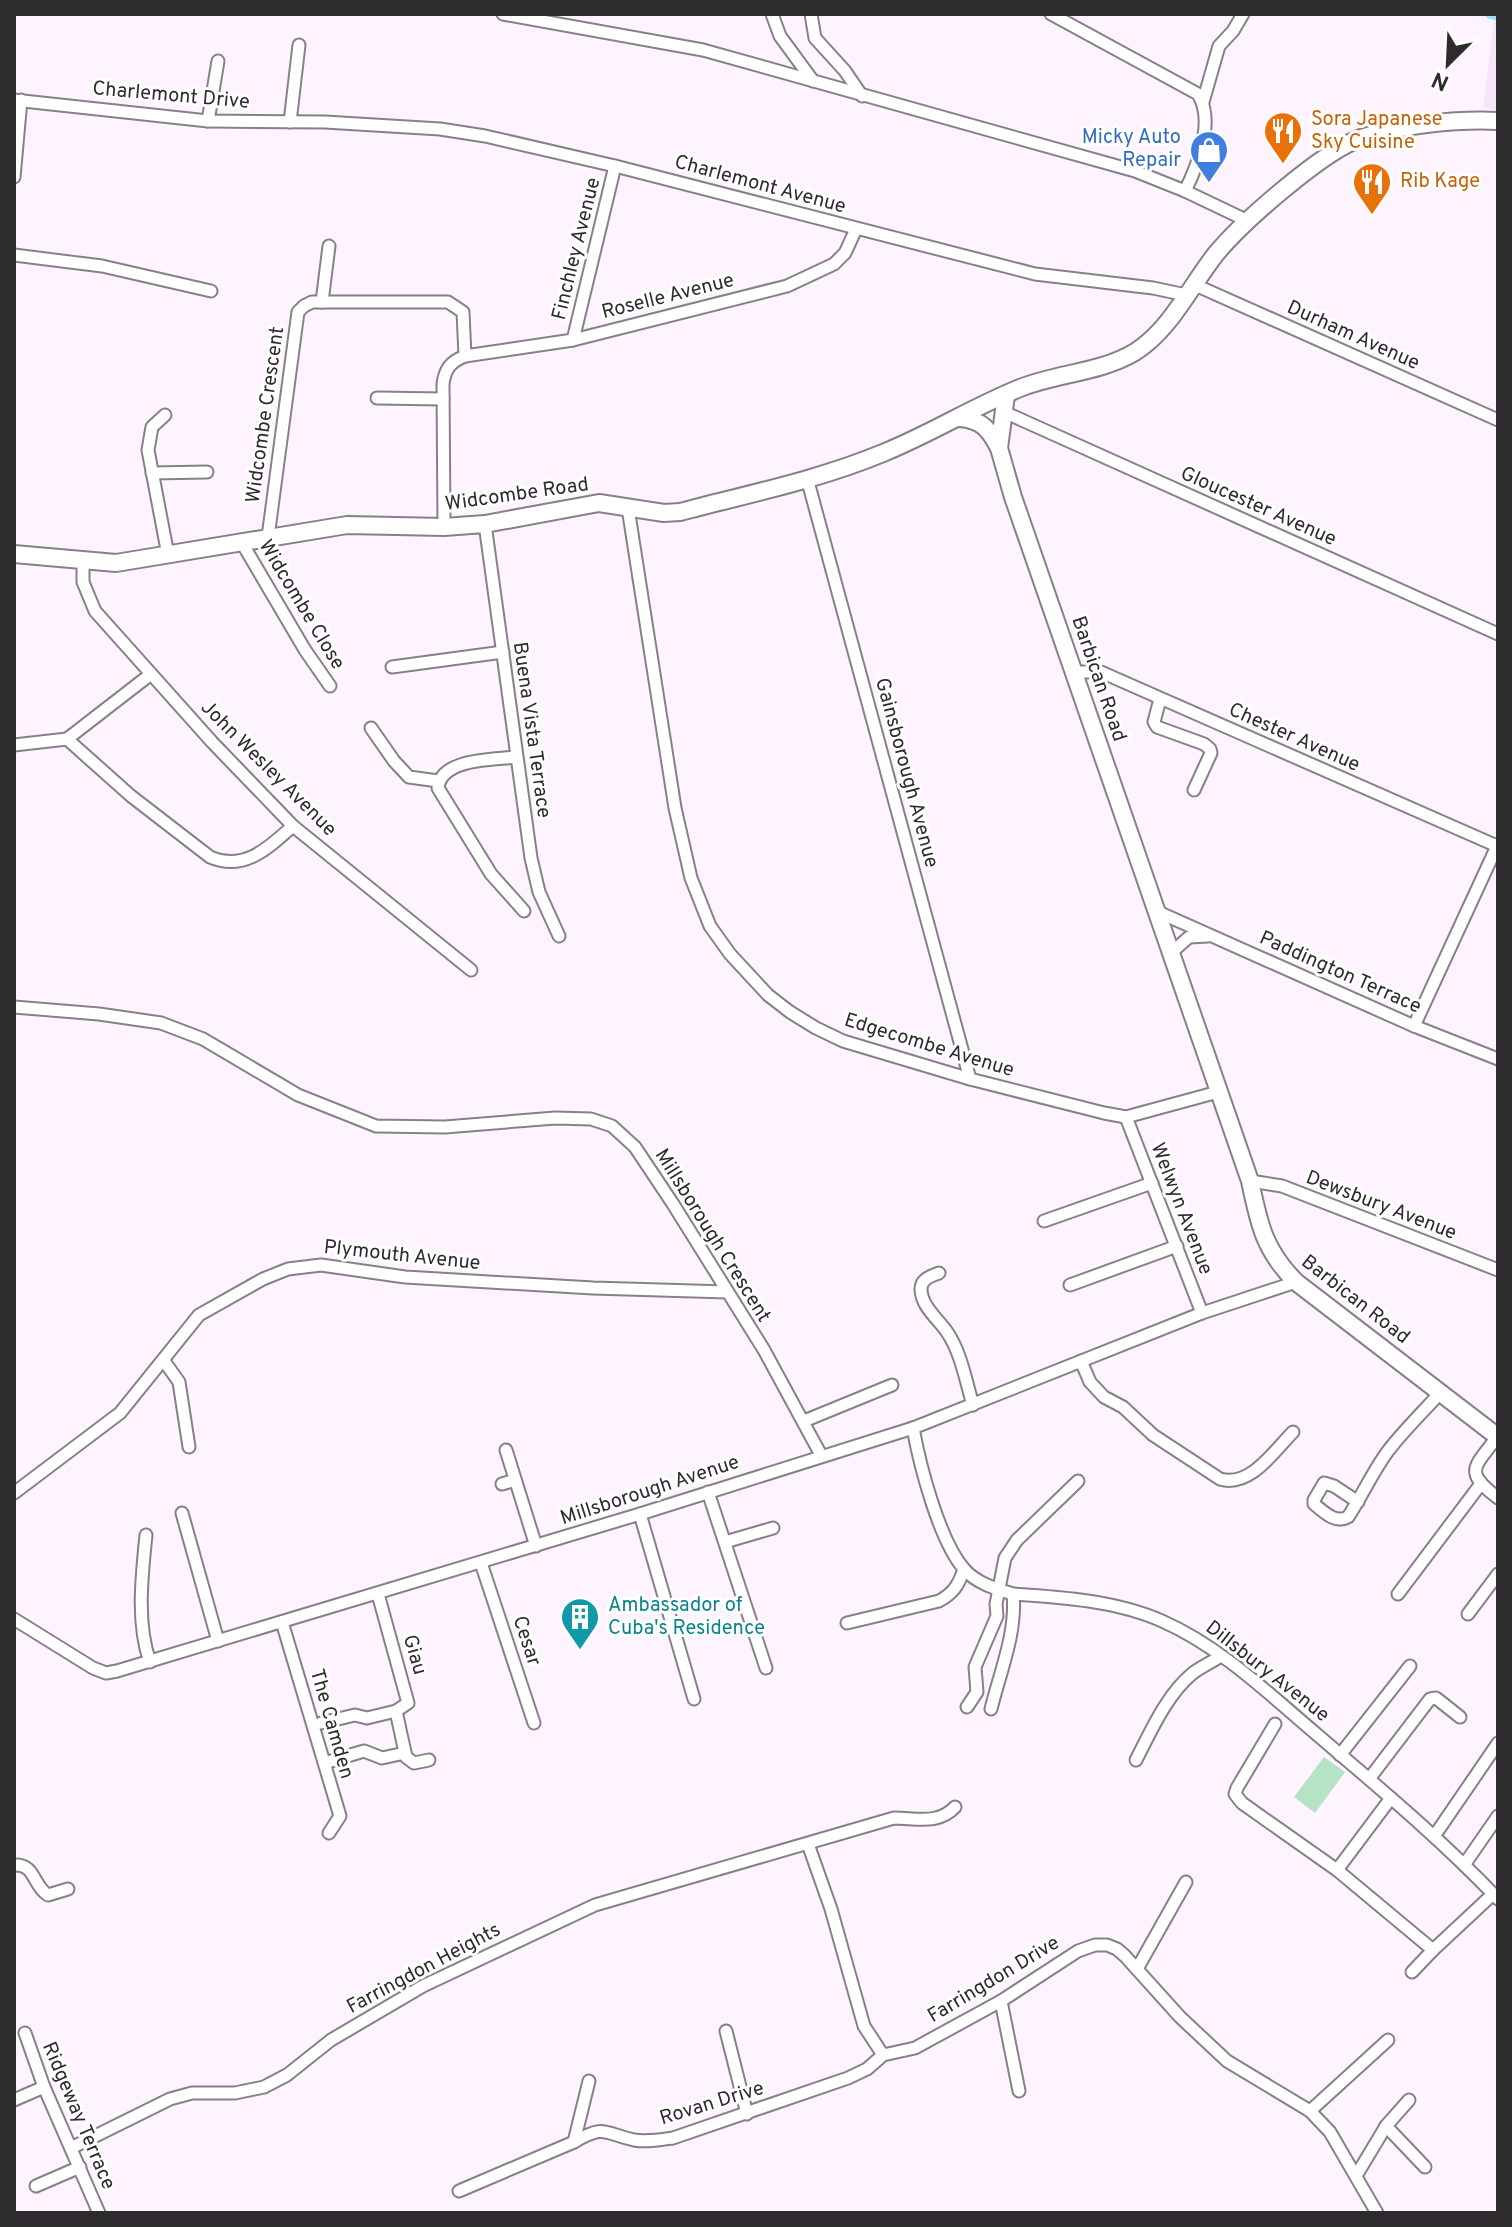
<svg xmlns="http://www.w3.org/2000/svg" width="1512" height="2227" viewBox="0 0 1512 2227" font-family="Overpass,sans-serif">
  <style>
    .built { fill: #f4e6f7 }
    .green { fill: #b6e3c6 }
    .lines { fill: none; stroke-linecap: round; stroke-linejoin: round }
    .canal { stroke: #99e2fa; stroke-width: 10 }
    .street-casing { stroke: #888089; stroke-width: 15 }
    .secondary-casing { stroke: #888089; stroke-width: 20 }
    .street { stroke: #fff; stroke-width: 11 }
    .secondary { stroke: #fff; stroke-width: 16 }
    .labels { text-anchor: middle; dominant-baseline: central; stroke-width: 6; stroke-linejoin: round; paint-order: stroke }
    .street-label { font-size: 20px; fill: #2e2b2f; stroke: #fff }
    .food-label { font-size: 20px; fill: #c56008; stroke: #fff; text-anchor: start }
    .shop-label { font-size: 20px; fill: #366cbe; stroke: #fff; text-anchor: end }
    .culture-label { font-size: 20px; fill: #0d838f; stroke: #fff; text-anchor: start }
  </style>
  <rect width="100%" height="100%" fill="#fdf4ff"/>
  <!-- built -->
  <polygon class="built" points="1494,21 1498,22 1498,111 1483,107"/>
  <!-- green -->
  <polygon class="green" points="1324,1757 1345,1772 1315,1813 1294,1797"/>
  <g class="lines">
    <!-- canal -->
    <polyline class="canal" points="1490,14 1498,16"/>
    <!-- street casing -->
    <g class="street-casing">
      <g id="street">
        <polyline points="503,14 703,50 1135,171 1185,191 1248,221"/>
        <polyline points="772,14 780,36 813,81"/>
        <polyline points="811,14 815,38 845,71 862,96"/>
        <path d="M1051,14L1198,94C1215,121 1198,165 1185,191"/>
        <polyline points="14,100 208,121 325,122 440,129 485,136 615,166 1035,274 1153,288 1186,295"/>
        <polyline points="1203,102 1219,46 1233,31 1243,14"/>
        <polyline points="208,121 218,61"/>
        <polyline points="290,122 299,45"/>
        <polyline points="14,177 21,100"/>
        <polyline points="14,255 102,266 211,291"/>
        <polyline points="1193,284 1498,420"/>
        <polyline points="322,302 329,246"/>
        <polyline points="573,340 615,166"/>
        <polyline points="465,356 573,340 787,286 834,264 845,253 856,229"/>
        <polyline points="377,398 443,399"/>
        <polyline points="1004,412 1498,634"/>
        <polyline points="165,415 152,427 148,450 168,555"/>
        <polyline points="152,473 207,472"/>
        <polyline points="807,478 970,1079"/>
        <polyline points="628,508 675,808 691,878 710,926 730,954 768,995 790,1012 816,1028 843,1041 970,1079 1104,1113 1126,1117 1218,1092"/>
        <polyline points="485,524 531,858 539,892 559,936"/>
        <path d="M268,537L298,312L304,306L312,302H448L463,312L465,356C450,362 445,369 443,384L444,527"/>
        <polyline points="242,543 305,650 330,686"/>
        <polyline points="83,561 83,582 95,611 212,742 293,826 471,970"/>
        <polyline points="392,667 503,652"/>
        <polyline points="1075,672 1101,672 1497,846"/>
        <polyline points="1160,699 1154,722 1157,727 1204,744 1210,749 1211,753 1194,790"/>
        <polyline points="371,728 394,761 409,777 438,781"/>
        <path d="M67,739L131,796L210,857C245,872 269,847 293,826"/>
        <polyline points="67,739 151,674"/>
        <polyline points="14,745 67,739"/>
        <path d="M516,757C493,760 441,758 438,788L491,874L524,911"/>
        <polyline points="1156,911 1414,1026 1498,1059"/>
        <polyline points="1171,953 1189,937 1208,936"/>
        <polyline points="14,1007 99,1014 161,1023 203,1039 298,1095 376,1126 445,1127 555,1118 591,1119 612,1126 635,1147 673,1204 764,1350 821,1455"/>
        <polyline points="1414,1026 1498,844"/>
        <polyline points="1126,1117 1202,1313"/>
        <polyline points="1250,1181 1282,1186 1498,1270"/>
        <polyline points="1044,1221 1152,1183"/>
        <path d="M939,1273C931,1276 921,1279 921,1289C921,1306 938,1319 947,1332C961,1352 966,1382 973,1405"/>
        <polyline points="1070,1285 1177,1246"/>
        <polyline points="164,1361 179,1382 189,1447"/>
        <path d="M1081,1361L1090,1382L1104,1397L1123,1407L1153,1435L1220,1479C1250,1488 1274,1451 1293,1432"/>
        <polyline points="804,1421 892,1385"/>
        <path d="M913,1428C920,1466 939,1540 964,1569C976,1583 996,1589 1013,1594C1062,1597 1117,1601 1162,1621C1219,1646 1267,1692 1314,1732C1377,1786 1441,1839 1498,1899"/>
        <path d="M1497,1437C1474,1468 1463,1471 1498,1498"/>
        <polyline points="506,1450 536,1546"/>
        <polyline points="502,1484 515,1480"/>
        <polyline points="708,1492 766,1668"/>
        <polyline points="14,1493 120,1413 199,1315 263,1279 288,1269 321,1265 405,1277 593,1288 727,1292"/>
        <path d="M1358,1502L1334,1486L1324,1483L1314,1500V1504C1324,1512 1335,1524 1348,1517C1362,1496 1373,1471 1388,1451C1404,1430 1423,1412 1440,1393"/>
        <polyline points="182,1513 218,1641"/>
        <polyline points="640,1514 694,1699"/>
        <path d="M146,1535C142,1575 136,1623 150,1662"/>
        <polyline points="725,1542 773,1528"/>
        <polyline points="481,1563 534,1723"/>
        <polyline points="1398,1594 1480,1485"/>
        <polyline points="1468,1614 1498,1574"/>
        <polyline points="14,1619 93,1668 106,1673 117,1671 640,1514 913,1428 1202,1313 1296,1282"/>
        <polyline points="282,1622 340,1816 329,1833"/>
        <path d="M847,1623L939,1601C954,1593 959,1584 964,1569"/>
        <polyline points="967,1707 977,1692 975,1667 997,1616 996,1604 1005,1558 1017,1540 1078,1481"/>
        <path d="M991,1709C1000,1672 1017,1632 1013,1594"/>
        <polyline points="396,1711 406,1757 414,1763 429,1760"/>
        <polyline points="321,1723 355,1715 367,1718 396,1711 408,1703 378,1594"/>
        <polyline points="1275,1724 1237,1788 1235,1794 1242,1803 1337,1870 1433,1950 1493,1894"/>
        <polyline points="1340,1755 1410,1666"/>
        <path d="M1136,1760C1151,1731 1167,1694 1193,1673C1201,1667 1212,1662 1221,1656"/>
        <polyline points="331,1761 364,1751 382,1758 405,1753"/>
        <polyline points="1369,1779 1430,1699 1436,1698 1460,1717"/>
        <polyline points="1435,1835 1498,1743"/>
        <polyline points="808,1844 831,1909 864,2026 883,2055"/>
        <path d="M14,1865C36,1864 32,1885 48,1895L68,1889"/>
        <polyline points="1464,1865 1498,1816"/>
        <polyline points="1337,1870 1391,1798"/>
        <polyline points="1137,1969 1186,1882"/>
        <polyline points="1412,1972 1433,1950"/>
        <polyline points="1001,2001 1019,2091"/>
        <polyline points="726,2031 747,2114"/>
        <polyline points="25,2033 44,2087 99,2213"/>
        <polyline points="14,2100 44,2087"/>
        <polyline points="1310,2111 1388,2040"/>
        <polyline points="1386,2126 1425,2167"/>
        <polyline points="574,2142 589,2081"/>
        <path d="M71,2148L170,2099L192,2093H235L264,2087L287,2075L331,2040L423,1986L595,1905L894,1818C917,1818 938,1825 955,1807"/>
        <polyline points="1356,2176 1386,2126 1409,2100"/>
        <polyline points="36,2186 80,2167"/>
        <path d="M459,2191L574,2142C605,2124 603,2133 634,2140C647,2142 659,2140 673,2138L848,2078L867,2069L883,2055L915,2048L1001,2001L1078,1951L1095,1945H1107L1117,1949L1125,1956L1180,2017L1227,2061L1310,2111L1330,2132L1377,2213"/>
      </g>
    </g>
    <!-- secondary casing -->
    <g class="secondary-casing">
      <g id="secondary">
        <path d="M1006,395L999,448L1013,497L1250,1181C1259,1224 1264,1250 1296,1282L1498,1437"/>
        <path d="M960,418C982,420 989,429 999,448"/>
        <path d="M14,554L116,563L347,525L444,527L485,524L599,503L664,513L680,512C748,494 818,480 883,453C930,434 973,407 1020,388C1057,373 1100,373 1135,352C1170,330 1190,287 1215,255C1241,223 1323,151 1361,138C1400,125 1456,119 1498,121"/>
      </g>
    </g>
    <!-- street -->
    <use href="#street" class="street"/>
    <!-- secondary -->
    <use href="#secondary" class="secondary"/>
  </g>
  <!-- icons -->
  <defs>
    <g id="restaurant-pin" transform="scale(2)"><path d="M0 17L-7.5 6A9.5 9.5 0 1 1 7.5 6Z" fill="#e8710a" stroke="#fff"/><path d="M-5-6h1v4h1v-4h1v4h1v-4h1v5L-1.5 .5V6h-2V.5L-5-1ZM5-6V6H3V1.5H1.5Q1.5-4 5-6Z" fill="#fff"/></g>
    <g id="shop-pin" transform="scale(2)"><path d="M0 17L-7.5 6A9.5 9.5 0 1 1 7.5 6Z" fill="#3f7fe0" stroke="#fff"/><path d="M-5-2.5h2.3a2.7 3.5 0 0 1 5.4 0H5L5.5 6h-11ZM-1.5-2.5h3a1.5 2.3 0 0 0-3 0Z" fill="#fff"/></g>
    <g id="building-pin" transform="scale(2)"><path d="M0 17L-7.5 6A9.5 9.5 0 1 1 7.5 6Z" fill="#0f9aa8" stroke="#fff"/><path d="M-4-6H4V6H1V3H-1V6H-4ZM-2.5-4.3h1.7v1.8h-1.7ZM.8-4.3h1.7v1.8H.8ZM-2.5-1h1.7V.8h-1.7ZM.8-1h1.7V.8H.8Z" fill="#fff"/></g>
  </defs>
  <g fill-rule="evenodd">
    <use href="#restaurant-pin" x="1283" y="131"/>
    <use href="#shop-pin" x="1209" y="150"/>
    <use href="#restaurant-pin" x="1372" y="182"/>
    <use href="#building-pin" x="580" y="1617"/>
  </g>
  <g class="labels">
    <!-- street labels -->
    <g class="street-label">
      <text transform="translate(171 96) rotate(5)">Charlemont Drive</text>
      <text transform="translate(760 185) rotate(15)">Charlemont Avenue</text>
      <text transform="translate(577 249) rotate(-76)">Finchley Avenue</text>
      <text transform="translate(668 297) rotate(-14)">Roselle Avenue</text>
      <text transform="translate(1353 336) rotate(24)">Durham Avenue</text>
      <text transform="translate(266 415) rotate(-82)">Widcombe Crescent</text>
      <text transform="translate(517 495) rotate(-8)">Widcombe Road</text>
      <text transform="translate(1258 507) rotate(24)">Gloucester Avenue</text>
      <text transform="translate(301 605) rotate(59)">Widcombe Close</text>
      <text transform="translate(1098 679) rotate(71)">Barbican Road</text>
      <text transform="translate(531 730) rotate(82)">Buena Vista Terrace</text>
      <text transform="translate(1294 738) rotate(24)">Chester Avenue</text>
      <text transform="translate(268 769) rotate(45)">John Wesley Avenue</text>
      <text transform="translate(906 773) rotate(75)">Gainsborough Avenue</text>
      <text transform="translate(1340 973) rotate(24)">Paddington Terrace</text>
      <text transform="translate(929 1046) rotate(17)">Edgecombe Avenue</text>
      <text transform="translate(1381 1206) rotate(21)">Dewsbury Avenue</text>
      <text transform="translate(1181 1209) rotate(69)">Welwyn Avenue</text>
      <text transform="translate(712 1236) rotate(58)">Millsborough Crescent</text>
      <text transform="translate(402 1256) rotate(6)">Plymouth Avenue</text>
      <text transform="translate(1355 1300) rotate(38)">Barbican Road</text>
      <text transform="translate(650 1491) rotate(-18)">Millsborough Avenue</text>
      <text transform="translate(526 1641) rotate(72)">Cesar</text>
      <text transform="translate(414 1655) rotate(74)">Giau</text>
      <text transform="translate(1267 1672) rotate(38)">Dillsbury Avenue</text>
      <text transform="translate(331 1724) rotate(74)">The Camden</text>
      <text transform="translate(424 1969) rotate(-28)">Farringdon Heights</text>
      <text transform="translate(994 1980) rotate(-31)">Farringdon Drive</text>
      <text transform="translate(712 2104) rotate(-17)">Rovan Drive</text>
      <text transform="translate(78 2116) rotate(67)">Ridgeway Terrace</text>
    </g>
    <!-- food labels -->
    <g class="food-label">
      <text x="1311" y="120">Sora Japanese<tspan x="1311" dy="23">Sky Cuisine</tspan></text>
      <text x="1400" y="182">Rib Kage</text>
    </g>
    <!-- shop labels -->
    <g class="shop-label">
      <text x="1181" y="138">Micky Auto<tspan x="1181" dy="23">Repair</tspan></text>
    </g>
    <!-- culture labels -->
    <g class="culture-label">
      <text x="608" y="1606">Ambassador of<tspan x="608" dy="23">Cuba's Residence</tspan></text>
    </g>
  </g>
  <!-- border -->
  <rect width="1512" height="2227" fill="none" stroke="#2e2b2f" stroke-width="32"/>
  <!-- north arrow -->
  <g transform="translate(1448 64) rotate(204)" stroke="#ffffff" stroke-width="6" paint-order="stroke">
  <path d="M0-6L14 30L0 20L-14 30Z" fill="#2e2b2f"/>
  <text y="-12" font-size="22" font-weight="bold" text-anchor="middle" fill="#2e2b2f">N</text>
  </g>
</svg>
